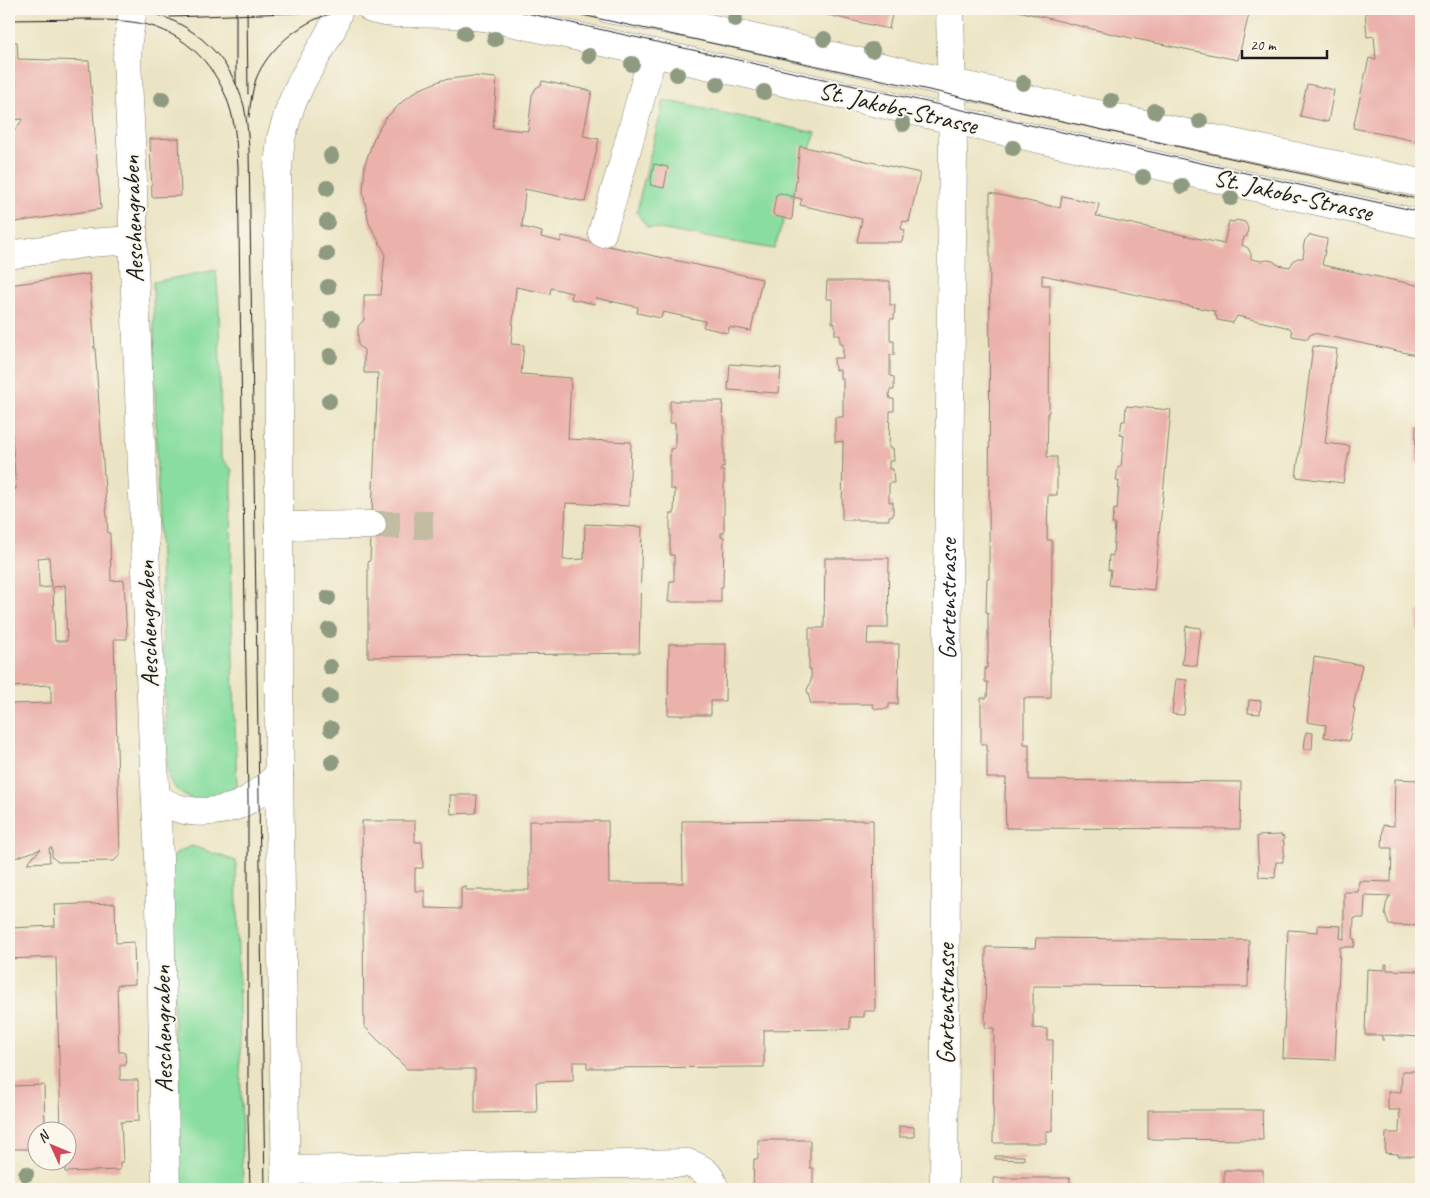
<svg xmlns="http://www.w3.org/2000/svg" width="1430" height="1198" viewBox="0 0 1430 1198" font-family="Caveat,sans-serif">
  <style>
    .green { fill: #88dd9f; stroke: #527c5e }
    .building { fill: #ebb1ab; fill-rule: evenodd }
    .lines { fill: none; stroke-linecap: round; stroke-linejoin: round }
    .minor-tunnel { stroke: #c2bca2; stroke-width: 28; stroke-dasharray: 28 14; stroke-linecap: butt }
    .minor-casing { stroke: #848070; stroke-width: 29 }
    .major-casing { stroke: #848070; stroke-width: 29 }
    .minor { stroke: #fff; stroke-width: 28 }
    .major { stroke: #fff; stroke-width: 28 }
    .tram { stroke: #1c1c1c; stroke-width: 1 }
    .tree { fill: #8e9b81 }
    .labels { text-anchor: middle; dominant-baseline: central; stroke-width: 4; stroke-linejoin: round; paint-order: stroke }
    .street-label { font-size: 25px; fill: #1c1c1c; stroke: #fbf7ec }
  </style>
  <rect width="100%" height="100%" fill="#fbf7ec"/>
  <filter id="ink" filterUnits="userSpaceOnUse"><feTurbulence type="fractalNoise" baseFrequency=".02" numOctaves="2"/><feDisplacementMap in="SourceGraphic" scale="10" xChannelSelector="R" yChannelSelector="G"/><feConvolveMatrix kernelMatrix="1 2 1 2 8 2 1 2 1" color-interpolation-filters="sRGB"/></filter>
  <filter id="wash" filterUnits="userSpaceOnUse"><feTurbulence type="fractalNoise" baseFrequency=".0096" numOctaves="4" result="noise"/><feDisplacementMap in="SourceGraphic" scale="20" xChannelSelector="R" yChannelSelector="G"/><feGaussianBlur stdDeviation="1.12" result="paint"/><feColorMatrix in="noise" values="0 0 0 0 0 0 0 0 0 0 0 0 0 0 0 0 0 1.4 0 .05"/><feComposite in="paint" operator="in"/></filter>
  <g filter="url(#wash)">
    <rect width="100%" height="100%" fill="#ebe4c4"/>
    <!-- green -->
    <g class="green">
      <polygon points="664,100 816,133 794,190 774,249 647,227 637,213 640,196"/>
      <path d="M216,270L219,306L221,457L232,470L231,588L237,789C216,802 185,807 171,782C168,778 168,772 167,767L156,442L153,282Z"/>
      <polygon points="192,846 236,861 243,1189 179,1189 169,861 178,852"/>
    </g>
    <g id="blocks">
      <!-- building -->
      <g class="building">
        <polygon points="801,9 893,9 889,29"/>
        <polygon points="1010,9 1250,9 1238,60 1117,35"/>
        <polygon points="1372,9 1421,9 1421,142 1353,128 1369,58 1376,60 1374,36 1367,37 1365,11 1372,10"/>
        <polygon points="9,41 17,42 18,59 89,61 101,209 9,223 9,138 23,119 9,120"/>
        <polygon points="473,76 497,78 493,128 528,131 532,95 536,88 541,85 542,81 592,91 583,136 599,139 585,202 525,189 522,227 542,232 541,237 561,242 562,236 762,279 751,331 729,327 728,333 703,327 705,321 663,312 661,318 637,313 638,307 596,298 595,304 571,299 572,293 551,288 550,294 516,287 511,344 524,345 521,374 571,378 568,439 631,442 629,506 566,503 563,560 584,559 585,524 642,527 639,653 368,657 368,562 370,560 378,373 364,373 364,350 358,345 358,326 364,320 364,295 381,295 385,253 369,223 363,192 365,164 374,138 385,119 404,100 418,90 442,80"/>
        <polygon points="1307,84 1334,90 1328,122 1300,116"/>
        <polygon points="179,138 181,196 152,197 150,139"/>
        <polygon points="800,146 920,173 909,222 903,221 901,229 905,230 902,242 857,242 862,219 800,205 802,199 794,197"/>
        <polygon points="654,164 668,167 664,188 650,185"/>
        <polygon points="780,193 794,197 792,220 775,216 773,213 776,195"/>
        <polygon points="990,193 1060,208 1062,196 1099,204 1096,216 1224,244 1229,221 1234,222 1236,220 1245,222 1248,228 1247,236 1244,237 1242,245 1248,248 1251,254 1251,259 1262,261 1267,260 1273,261 1278,265 1290,267 1294,260 1298,258 1303,258 1304,250 1303,248 1305,240 1310,235 1327,239 1327,241 1322,265 1421,286 1421,356 1314,333 1310,335 1308,339 1292,336 1292,332 1290,328 1237,316 1233,323 1217,320 1217,316 1215,316 1215,311 1214,311 1042,275 1042,285 1050,285 1049,412 1048,412 1047,457 1057,457 1057,495 1048,495 1047,540 1052,540 1051,698 1024,698 1024,744 1029,744 1029,780 1241,782 1240,829 1006,828 1005,794 1006,778 987,778 987,744 981,744 981,698 987,698 988,682 985,682 985,668 987,668 988,652 988,612 986,612 987,579 989,579"/>
        <path d="M89,274L95,347H93L95,348L108,533H110L111,581L124,580L127,639H114L120,855L114,861L58,862L52,857V848H49L50,862L27,863L41,849L9,860V704L51,703V685L9,687V490L16,489L10,411H9V285ZM49,557L51,587L39,588L38,558ZM62,585H65L67,641H55L53,587L62,586Z"/>
        <polygon points="827,281 890,281 890,305 895,305 894,319 890,319 890,341 894,341 894,355 890,355 890,376 894,377 894,390 890,390 889,394 890,399 894,399 894,411 890,411 889,448 893,448 894,461 889,461 889,469 893,469 894,483 889,483 889,502 893,502 893,516 889,516 889,520 842,520 843,441 835,442 835,417 843,417 843,379 840,379 840,370 835,370 834,358 843,358 843,344 840,344 840,335 835,335 835,323 832,323 832,299 826,299"/>
        <polygon points="1313,346 1337,349 1325,443 1350,446 1343,483 1296,477"/>
        <polygon points="730,364 781,368 779,393 728,390"/>
        <polygon points="670,401 723,401 722,417 724,417 724,467 722,467 721,471 724,471 724,533 721,533 721,537 724,537 723,587 721,587 721,602 668,602 670,581 674,581 674,555 670,555 670,514 674,514 675,489 670,489 670,449 675,448 675,423 670,423"/>
        <polygon points="1126,406 1171,410 1154,590 1109,585 1111,570 1108,570 1109,555 1113,556 1115,524 1112,524 1114,509 1117,510 1119,481 1116,481 1118,467 1121,467 1124,436 1120,435 1122,421 1125,421"/>
        <polygon points="1416,426 1421,427 1421,463 1415,463"/>
        <polygon points="1420,554 1421,554 1421,587 1419,587"/>
        <polygon points="825,558 889,558 888,628 868,628 867,644 899,644 898,704 889,704 889,707 887,709 876,709 873,707 873,704 811,704 807,690 811,681 811,669 809,669 809,628 824,628"/>
        <polygon points="1418,611 1421,612 1421,630 1417,630"/>
        <polygon points="1186,626 1201,628 1197,666 1182,664"/>
        <polygon points="669,644 726,644 725,701 711,701 711,715 668,715"/>
        <polygon points="1314,657 1362,665 1353,708 1355,708 1349,741 1324,737 1326,725 1307,722"/>
        <polygon points="1176,679 1187,680 1184,715 1172,714"/>
        <polygon points="1249,700 1261,701 1260,714 1248,713"/>
        <polygon points="1306,732 1313,733 1312,749 1304,749"/>
        <polygon points="1418,775 1421,775 1421,926 1389,925 1385,912 1386,905 1389,897 1390,897 1391,896 1365,895 1364,918 1354,918 1353,939 1355,939 1354,947 1340,947 1335,1060 1283,1058 1288,930 1318,932 1318,925 1341,926 1340,938 1344,939 1344,892 1358,892 1359,881 1391,882 1392,848 1382,848 1383,825 1394,826 1395,779 1417,780"/>
        <polygon points="450,795 477,795 476,813 451,814"/>
        <polygon points="873,820 875,1011 864,1011 864,1017 850,1017 850,1029 764,1030 764,1067 587,1068 587,1062 573,1062 573,1081 536,1082 537,1112 475,1113 475,1069 407,1069 364,1026 362,821 415,821 415,842 422,842 423,868 415,868 415,891 425,891 425,908 461,909 461,887 466,886 466,890 529,890 529,821 608,821 609,883 683,883 682,821"/>
        <polygon points="1282,835 1281,836 1284,837 1283,842 1284,842 1284,856 1283,856 1283,862 1276,862 1275,878 1259,877 1257,836"/>
        <polygon points="115,903 116,943 134,942 135,984 117,985 119,1052 125,1052 126,1065 120,1065 120,1080 138,1080 139,1121 121,1122 123,1162 120,1162 120,1170 65,1172 65,1163 62,1163 62,1160 68,1160 68,1130 61,1130 56,957 9,959 9,928 55,926 54,905"/>
        <polygon points="1036,938 1249,940 1248,987 1033,986 1033,1028 1047,1029 1047,1040 1053,1040 1052,1131 1046,1131 1046,1143 993,1143 994,1028 985,1028 986,947 1035,948"/>
        <polygon points="1385,964 1387,964 1387,970 1421,971 1421,1037 1385,1035 1384,1040 1382,1040 1382,1035 1365,1035 1367,969 1385,970"/>
        <polygon points="1402,1071 1421,1071 1421,1156 1398,1156 1398,1154 1385,1153 1386,1133 1399,1133 1400,1110 1388,1110 1388,1091 1401,1092"/>
        <polygon points="44,1085 45,1130 38,1130 38,1149 9,1149 9,1086"/>
        <polygon points="1148,1110 1262,1110 1263,1140 1148,1139"/>
        <polygon points="899,1126 914,1127 914,1137 899,1137"/>
        <polygon points="758,1140 810,1140 810,1168 813,1168 813,1187 810,1187 810,1189 753,1189 754,1159 758,1159"/>
        <polygon points="995,1156 1024,1156 1024,1160 995,1159"/>
        <rect x="1224" y="1170" width="39" height="19"/>
        <rect x="994" y="1178" width="76" height="11"/>
      </g>
    </g>
  </g>
  <g filter="url(#ink)">
    <use href="#blocks" fill-opacity="0" stroke="#848070" stroke-width="1"/>
    <g class="lines">
      <!-- minor-tunnel -->
      <polyline class="minor-tunnel" points="372,525 433,525"/>
      <!-- minor casing -->
      <g class="minor-casing">
        <g id="minor">
          <polyline points="602,233 622,167 653,53"/>
          <polyline points="9,255 89,243 133,240"/>
          <polyline points="279,526 372,525"/>
          <path d="M285,1170L688,1163C704,1169 710,1173 715,1189"/>
          <path id="s1" d="M944,1189L948,572L953,152L950,9"/>
        </g>
      </g>
      <!-- major casing -->
      <g class="major-casing">
        <g id="major">
          <polyline points="133,9 128,40 127,59 133,182 133,240 153,749 159,857 166,1189"/>
          <polyline points="372,9 385,12 396,13 456,14 492,18 653,53 1421,224"/>
          <polyline points="608,9 700,26 952,83 1421,183"/>
          <path d="M156,798C163,802 169,805 177,808C198,815 229,812 248,800C259,793 269,784 279,775"/>
          <polyline points="286,1189 279,775 279,361 277,177 281,138 291,105 302,81 332,29 339,9"/>
        </g>
      </g>
      <!-- minor -->
      <use href="#minor" class="minor"/>
      <!-- major -->
      <use href="#major" class="major"/>
      <!-- tram -->
      <g class="tram">
        <path d="M131,9C186,15 230,53 244,106C247,120 248,134 249,149L265,1189"/>
        <polyline points="236,9 236,84"/>
        <polyline points="247,9 248,94"/>
        <polyline points="492,9 513,10 1421,212"/>
        <polyline points="554,9 952,95 1003,108 1421,200"/>
        <polyline points="170,17 412,9"/>
        <polyline points="9,20 92,19"/>
        <path d="M86,20C107,20 128,20 148,25C193,37 224,76 233,120C236,135 237,151 238,167L248,800V1118L250,1189"/>
        <path d="M249,117C250,105 252,91 256,79C267,50 300,22 330,14"/>
      </g>
    </g>
    <!-- trees -->
    <g class="tree">
      <circle cx="735" cy="19" r="8"/>
      <circle cx="465" cy="33" r="8"/>
      <circle cx="495" cy="39" r="8"/>
      <circle cx="824" cy="39" r="8"/>
      <circle cx="872" cy="50" r="8"/>
      <circle cx="589" cy="56" r="8"/>
      <circle cx="632" cy="64" r="8"/>
      <circle cx="677" cy="74" r="8"/>
      <circle cx="1023" cy="83" r="8"/>
      <circle cx="717" cy="84" r="8"/>
      <circle cx="764" cy="92" r="8"/>
      <circle cx="162" cy="99" r="8"/>
      <circle cx="1111" cy="101" r="8"/>
      <circle cx="1155" cy="111" r="8"/>
      <circle cx="1200" cy="121" r="8"/>
      <circle cx="903" cy="124" r="8"/>
      <circle cx="1013" cy="148" r="8"/>
      <circle cx="331" cy="156" r="8"/>
      <circle cx="1143" cy="177" r="8"/>
      <circle cx="1182" cy="186" r="8"/>
      <circle cx="327" cy="188" r="8"/>
      <circle cx="1231" cy="198" r="8"/>
      <circle cx="327" cy="222" r="8"/>
      <circle cx="327" cy="254" r="8"/>
      <circle cx="328" cy="287" r="8"/>
      <circle cx="332" cy="319" r="8"/>
      <circle cx="330" cy="356" r="8"/>
      <circle cx="329" cy="401" r="8"/>
      <circle cx="328" cy="598" r="8"/>
      <circle cx="329" cy="630" r="8"/>
      <circle cx="330" cy="667" r="8"/>
      <circle cx="330" cy="697" r="8"/>
      <circle cx="331" cy="729" r="8"/>
      <circle cx="332" cy="762" r="8"/>
      <circle cx="26" cy="1174" r="8"/>
    </g>
  </g>
  <g class="labels">
    <!-- street labels -->
    <g class="street-label">
      <text transform="translate(898 108) rotate(13)">St. Jakobs-Strasse</text>
      <text transform="translate(1293 195) rotate(13)">St. Jakobs-Strasse</text>
      <text transform="translate(133 219) rotate(-92)">Aeschengraben</text>
      <text stroke="none"><textPath href="#s1" startOffset="590">Gartenstrasse</textPath></text>
      <text transform="translate(148 624) rotate(-92)">Aeschengraben</text>
      <text transform="translate(946 1004) rotate(-90)">Gartenstrasse</text>
      <text transform="translate(163 1029) rotate(-91)">Aeschengraben</text>
    </g>
  </g>
  <!-- margin -->
  <rect width="1430" height="1198" fill="none" stroke="#fbf7ec" stroke-width="30"/>
  <!-- north arrow -->
  <g transform="translate(52 1146) rotate(314)"><circle r="24" fill="#fbf7ec" stroke="#a29f99"/>
  <path d="M0-4L9 19L0 12L-9 19Z" fill="#d1495b"/>
  <text y="-8" font-size="14" font-weight="bold" text-anchor="middle" fill="#1c1c1c">N</text>
  </g>
  <!-- scale -->
  <path d="M1242 50v8h85v-8" fill="none" stroke="#1c1c1c" stroke-width="2.5"/>
  <text x="1250" y="50" font-size="15" fill="#1c1c1c" stroke="#fbf7ec" stroke-width="4" paint-order="stroke">20 m</text>
</svg>
